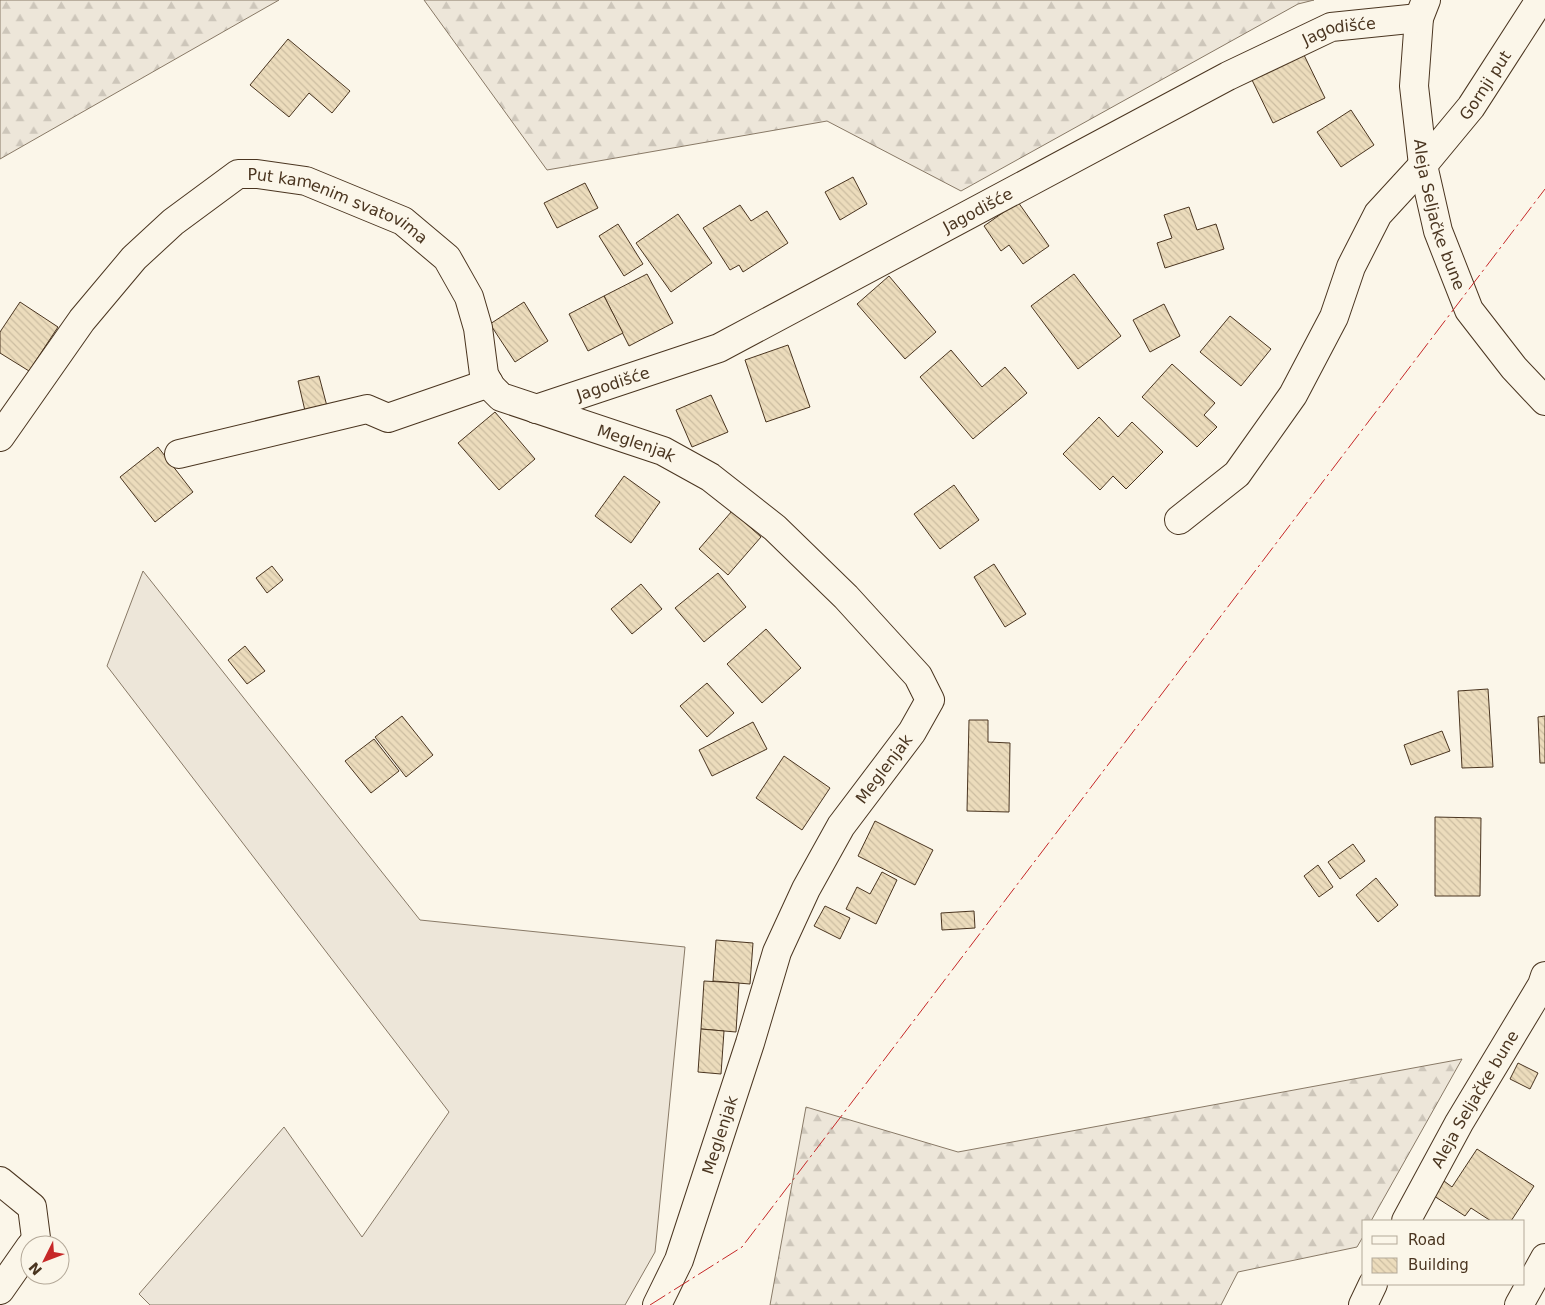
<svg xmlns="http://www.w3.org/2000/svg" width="1545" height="1305" viewBox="0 0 1545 1305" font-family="'DejaVu Sans',sans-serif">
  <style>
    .grass { fill: #ede6d9; stroke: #887966 }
    .forest { fill: url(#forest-firs); stroke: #887966 }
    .building { fill: url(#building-back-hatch); stroke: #4a3520 }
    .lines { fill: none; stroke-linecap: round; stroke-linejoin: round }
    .minor-casing { stroke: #4a3520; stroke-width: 30 }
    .major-casing { stroke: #4a3520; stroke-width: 30 }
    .minor { stroke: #fbf6e9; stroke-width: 28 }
    .major { stroke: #fbf6e9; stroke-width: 28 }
    .power { stroke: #c62828; stroke-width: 1; stroke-dasharray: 18 4 2.5 4; stroke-linecap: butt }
    .labels { text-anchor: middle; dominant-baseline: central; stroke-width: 4; stroke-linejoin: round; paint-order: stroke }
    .street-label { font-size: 16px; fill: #4a3520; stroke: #fbf6e9 }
  </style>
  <defs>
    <pattern id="forest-firs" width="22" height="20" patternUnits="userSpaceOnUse" patternTransform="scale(1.25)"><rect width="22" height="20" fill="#ede6d9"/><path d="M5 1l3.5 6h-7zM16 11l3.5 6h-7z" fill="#cdc6ba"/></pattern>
    <pattern id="building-back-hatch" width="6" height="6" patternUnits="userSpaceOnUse" patternTransform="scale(1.25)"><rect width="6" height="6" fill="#ecdcbc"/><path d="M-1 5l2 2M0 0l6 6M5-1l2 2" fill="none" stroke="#ccbda1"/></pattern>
  </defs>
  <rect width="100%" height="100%" fill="#fbf6e9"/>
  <!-- grass -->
  <polygon class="grass" points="143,571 420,920 685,947 655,1252 625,1305 150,1305 139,1294 284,1127 362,1237 449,1112 107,666"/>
  <!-- forest -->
  <g class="forest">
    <polygon points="0,0 279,0 0,159"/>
    <polygon points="424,0 1314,0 1298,4 961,191 827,121 547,170"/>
    <polygon points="1462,1059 1371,1221 1364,1221 1364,1235 1357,1247 1238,1272 1221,1305 770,1305 806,1107 958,1152"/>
  </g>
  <!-- building -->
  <g class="building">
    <polygon points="288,39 350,91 332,113 309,93 289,117 250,85"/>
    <polygon points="1304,55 1325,98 1273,123 1252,80"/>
    <polygon points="1351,110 1374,145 1341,167 1317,132"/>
    <polygon points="853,177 867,204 840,220 825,192"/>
    <polygon points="585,183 598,208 557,228 544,203"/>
    <polygon points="1018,202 1049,246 1023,264 1009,245 1001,251 984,226"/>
    <polygon points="740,205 751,221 767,211 788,243 743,272 739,265 730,270 703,228"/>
    <polygon points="1189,207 1197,230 1216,224 1224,249 1165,268 1157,243 1172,238 1164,215"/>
    <polygon points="678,214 712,263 671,292 636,243"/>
    <polygon points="618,224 643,264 624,276 599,236"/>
    <polygon points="647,274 673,323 629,346 604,296"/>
    <polygon points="1074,274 1121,336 1078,369 1031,306"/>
    <polygon points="889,276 936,332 905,359 857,304"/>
    <polygon points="604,296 623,333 588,351 569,314"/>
    <polygon points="20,302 58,327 29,371 0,353 0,332"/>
    <polygon points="524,302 548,341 515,362 490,324"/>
    <polygon points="1164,304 1180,336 1150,352 1133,320"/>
    <polygon points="1230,316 1271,349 1241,386 1200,352"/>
    <polygon points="788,345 810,407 766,422 745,360"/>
    <polygon points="951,350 982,387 1005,367 1027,393 973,439 920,377"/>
    <polygon points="1172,364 1215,403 1204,415 1217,427 1197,447 1142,397"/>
    <polygon points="319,376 328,410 306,415 298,381"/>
    <polygon points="711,395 728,432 692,447 676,410"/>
    <polygon points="495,412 535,459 499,490 458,443"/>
    <polygon points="1099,417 1118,437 1132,422 1163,452 1126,489 1113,476 1100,490 1063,454"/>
    <polygon points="158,447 193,492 155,522 120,477"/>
    <polygon points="624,476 660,502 631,543 595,516"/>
    <polygon points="954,485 979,520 940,549 914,514"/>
    <polygon points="732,511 761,537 728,575 699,549"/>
    <polygon points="994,564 1026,614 1005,627 974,577"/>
    <polygon points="272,566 283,580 267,593 256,578"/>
    <polygon points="718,573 746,607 704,642 675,608"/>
    <polygon points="641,584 662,609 632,634 611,609"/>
    <polygon points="766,629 801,668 762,703 727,664"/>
    <polygon points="245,646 265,671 247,684 228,660"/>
    <polygon points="707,683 734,713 707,737 680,706"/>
    <polygon points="1488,689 1493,767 1462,768 1458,691"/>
    <polygon points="402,716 433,755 406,777 375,737"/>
    <polygon points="1545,716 1545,763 1540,763 1538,717"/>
    <polygon points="969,720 988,720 988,742 1010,743 1009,812 967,811"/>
    <polygon points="753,722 767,749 712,776 699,750"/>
    <polygon points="1442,731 1450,751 1411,765 1404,745"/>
    <polygon points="374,739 399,771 371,793 345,761"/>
    <polygon points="784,756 830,788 802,830 756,798"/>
    <polygon points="1435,817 1481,818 1480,896 1435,896"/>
    <polygon points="875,821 933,850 915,885 858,856"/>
    <polygon points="1353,844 1365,861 1340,879 1328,862"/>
    <polygon points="1318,865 1333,887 1319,897 1304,876"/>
    <polygon points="882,872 897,880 876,924 846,909 857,887 870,894"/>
    <polygon points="1376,878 1398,905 1378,922 1356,895"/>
    <polygon points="825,906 850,918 840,939 814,926"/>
    <polygon points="974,911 975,928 942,930 941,913"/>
    <polygon points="716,940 753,943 750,984 713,981"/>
    <polygon points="704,981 739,983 736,1032 701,1029"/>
    <polygon points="701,1029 724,1031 721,1074 698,1072"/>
    <polygon points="1518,1063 1538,1073 1530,1089 1510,1079"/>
    <polygon points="1477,1149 1534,1186 1511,1221 1491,1221 1471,1208 1465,1216 1434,1196 1444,1181 1452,1187"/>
  </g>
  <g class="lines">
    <!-- minor casing -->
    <g class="minor-casing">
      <g id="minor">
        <path id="s1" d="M1426,0L1419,18L1414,86L1423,165L1438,231L1469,310L1514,368L1545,401"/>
        <path id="s2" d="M536,409L719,348L1228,76L1331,27L1419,18"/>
        <path id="s3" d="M0,437L82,320L134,258L173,222L238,174H257L306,181L403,221L447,258L469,297L478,328L484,374L490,386L501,397L663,451L710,477L775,528L846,597L918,676L930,700L912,732L841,826L806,889L777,952L750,1043L679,1260L657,1305"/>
        <polyline points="179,454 367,409 388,418 489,383"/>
        <path id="s4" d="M1179,520L1237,474L1293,395L1334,317L1351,267L1378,214L1423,165L1471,107L1540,0"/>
        <polyline points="0,1181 32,1207 36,1238 32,1245"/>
        <path id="s5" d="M1406,1221L1459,1123L1542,985L1545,976"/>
        <polyline points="0,1290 30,1247"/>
        <polyline points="1363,1305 1373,1284"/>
      </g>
    </g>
    <!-- major casing -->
    <g class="major-casing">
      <polyline id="major" points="1519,1305 1545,1258"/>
    </g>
    <!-- minor -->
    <use href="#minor" class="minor"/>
    <!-- major -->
    <use href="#major" class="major"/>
    <!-- power -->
    <polyline class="power" points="650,1305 742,1247 1545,189"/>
  </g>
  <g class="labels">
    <!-- street labels -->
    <g class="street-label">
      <text stroke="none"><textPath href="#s2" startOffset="891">Jagodišće</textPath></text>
      <text stroke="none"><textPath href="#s4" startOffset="539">Gornji put</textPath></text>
      <text stroke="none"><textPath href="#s3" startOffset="464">Put kamenim svatovima</textPath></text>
      <text stroke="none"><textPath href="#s2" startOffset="486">Jagodišće</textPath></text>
      <text stroke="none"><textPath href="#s1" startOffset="219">Aleja Seljačke bune</textPath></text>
      <text stroke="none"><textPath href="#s2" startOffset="81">Jagodišće</textPath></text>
      <text stroke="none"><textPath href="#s3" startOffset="884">Meglenjak</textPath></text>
      <text transform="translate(884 769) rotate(-53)">Meglenjak</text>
      <text stroke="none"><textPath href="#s5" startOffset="140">Aleja Seljačke bune</textPath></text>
      <text transform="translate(720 1135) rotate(-72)">Meglenjak</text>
    </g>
  </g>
  <!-- legend -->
  <rect x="1362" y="1220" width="162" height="65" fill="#fbf6e9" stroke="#b4a999"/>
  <rect x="1372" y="1236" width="25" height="8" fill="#fbf6e9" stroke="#b4a999"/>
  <text x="1408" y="1245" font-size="15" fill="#4a3520">Road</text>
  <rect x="1372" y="1258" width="25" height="15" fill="url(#building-back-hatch)" stroke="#b4a999"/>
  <text x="1408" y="1270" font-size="15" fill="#4a3520">Building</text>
  <!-- north arrow -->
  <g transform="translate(45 1260) rotate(228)"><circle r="24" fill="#fbf6e9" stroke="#b4a999"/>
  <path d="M0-4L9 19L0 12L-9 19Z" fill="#c62828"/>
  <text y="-8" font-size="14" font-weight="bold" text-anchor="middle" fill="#4a3520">N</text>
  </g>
</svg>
